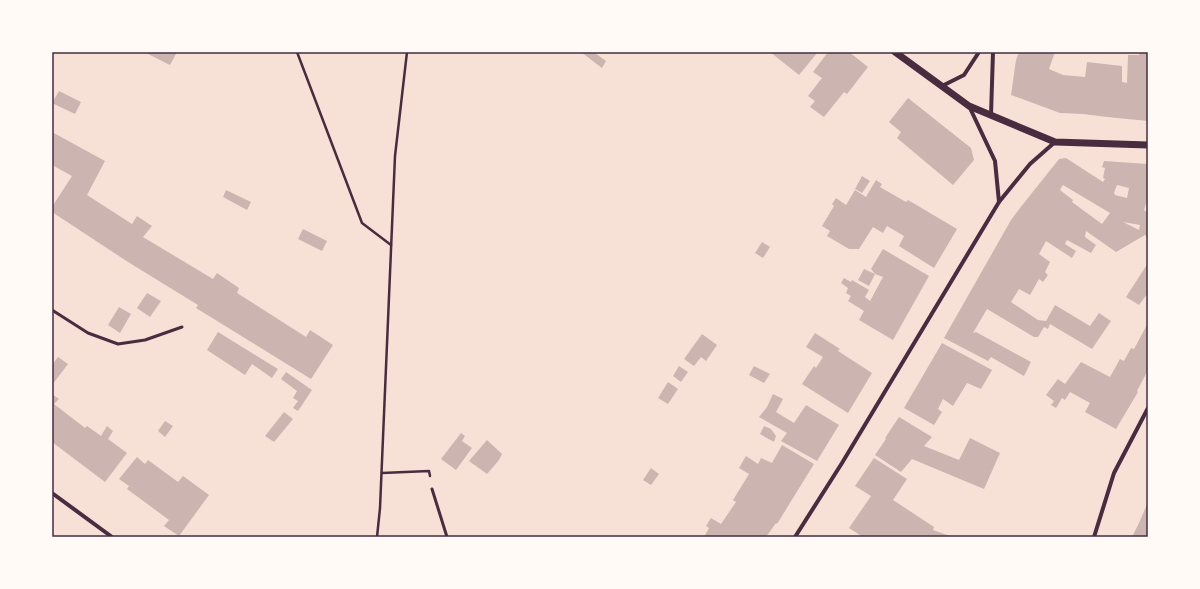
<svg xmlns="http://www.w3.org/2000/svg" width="1200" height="589" viewBox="0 0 1200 589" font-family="'Zilla Slab',serif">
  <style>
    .building { fill: #ccb4b1; fill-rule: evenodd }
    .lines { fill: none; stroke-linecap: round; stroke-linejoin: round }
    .path { stroke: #4a2c40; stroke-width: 2.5 }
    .service { stroke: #4a2c40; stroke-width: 3 }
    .minor { stroke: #4a2c40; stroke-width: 4 }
    .tertiary { stroke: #4a2c40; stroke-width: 7 }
    .neatline { fill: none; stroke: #4a2c40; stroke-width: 1.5 }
  </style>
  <rect width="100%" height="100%" fill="#f7e1d7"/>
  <!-- building -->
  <g class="building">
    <polygon points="144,52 177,52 170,65"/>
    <polygon points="581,52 596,52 595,53 606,61 602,68"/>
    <polygon points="770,52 818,52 799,75"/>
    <polygon points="828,52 849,52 868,67 847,94 844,92 824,117 810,107 815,101 808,96 822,78 813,72"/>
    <polygon points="1019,52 1055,52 1049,69 1063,75 1085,77 1087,62 1122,66 1122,82 1127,83 1128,55 1139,55 1140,52 1148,52 1148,121 1107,117 1083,114 1060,113 1011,95 1016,60"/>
    <polygon points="59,91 81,102 75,114 52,103"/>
    <polygon points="908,98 971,148 974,160 953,185 897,138 901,132 889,122"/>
    <polygon points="52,132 105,161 87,195 132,224 137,216 152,226 143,237 213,279 217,273 239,288 237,293 306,337 310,330 333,345 311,379 196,308 198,305 128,262 52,212 52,207 72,176 52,165"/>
    <path d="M1066,158L1103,182L1105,179L1103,178L1105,168L1102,167L1104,161L1148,164V197L1144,210L1148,213V238L1145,235L1116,252L1086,231L1085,237L1096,245L1091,253L1067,240L1065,244L1076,251L1072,258L1046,241L1039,254L1050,262L1045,272L1048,275L1043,282L1039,279L1030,295L1019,289L1011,302L1038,320L1046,321L1055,305L1090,326L1099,313L1111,321L1092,349L1050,324L1048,329L1044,327L1038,337H1034L987,309L973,333L976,332L1031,362L1024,376L991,357L988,361L944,338L1011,220L1020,208L1059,159ZM1063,185L1110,213L1102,224L1072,202L1073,200L1060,190ZM1117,185L1129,188L1127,198L1115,195L1114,193ZM1123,222L1140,225L1139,230Z"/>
    <polygon points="862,176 870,181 862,193 855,189"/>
    <polygon points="876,180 882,184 880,187 906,202 908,200 957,229 934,268 899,246 904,236 887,226 883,233 873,227 859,249 849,249 827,236 830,231 822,226 834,206 832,204 836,198 846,205 855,190 866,197"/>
    <polygon points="226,190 251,202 247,210 223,197"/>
    <polygon points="303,229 327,241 322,251 298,239"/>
    <polygon points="762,242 770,247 763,258 755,253"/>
    <polygon points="883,249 929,276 893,340 859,320 864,311 848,301 851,296 846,293 848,288 841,283 844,278 851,282 852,280 869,290 865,297 870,301 883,277 875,274 871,269"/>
    <polygon points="1148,263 1148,293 1139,305 1126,297"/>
    <polygon points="864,269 875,274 869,286 858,280"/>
    <polygon points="147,293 161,301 150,317 137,308"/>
    <polygon points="119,307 131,314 120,333 108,325"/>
    <polygon points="1148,323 1148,370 1137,391 1138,392 1116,429 1085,412 1090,403 1070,392 1065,400 1062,398 1056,408 1051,405 1054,401 1046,395 1058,379 1065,384 1081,362 1110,377 1120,359 1124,361 1131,348 1134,349"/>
    <polygon points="218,332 278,369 272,378 252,364 245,375 207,350"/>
    <polygon points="815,333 840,349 838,351 872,373 848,413 802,384 814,366 816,368 823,357 806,347"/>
    <polygon points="702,334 717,345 706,361 701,357 694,366 684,359"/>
    <polygon points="942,343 992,370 981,389 967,383 953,406 943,399 938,409 942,412 934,425 904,408"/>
    <polygon points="58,357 68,364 52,385 52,365"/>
    <polygon points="679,366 688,372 681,382 673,376"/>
    <polygon points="754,366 770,374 764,383 749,375"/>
    <polygon points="286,372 312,390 298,411 293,408 298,401 293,398 297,391 281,379"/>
    <polygon points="668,382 678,389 668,404 658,398"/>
    <polygon points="52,394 59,399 54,404 85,428 87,426 101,436 107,426 113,431 108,439 127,453 105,482 52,442"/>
    <polygon points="773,394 783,399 776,412 794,423 806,405 839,425 817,461 781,441 787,433 759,417 767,407"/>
    <polygon points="284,412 293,419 274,442 265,436"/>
    <polygon points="899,417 932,437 924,446 959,460 970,438 1000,453 984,489 912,459 901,472 875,455 886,439 885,438"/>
    <polygon points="165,421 173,426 165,437 158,431"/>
    <polygon points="764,426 771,429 776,436 774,442 760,434"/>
    <polygon points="461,433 465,436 462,441 472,448 456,470 441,459"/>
    <polygon points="487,440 502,454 499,460 487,474 469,461"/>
    <polygon points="782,445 814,464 777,524 776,523 766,537 704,537 709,528 706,526 711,518 721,524 736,502 733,500 749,474 739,468 746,456 758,464 761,458 772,463"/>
    <polygon points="137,457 145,464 148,460 178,482 183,476 209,495 179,536 164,526 169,520 127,489 129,486 119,479"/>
    <polygon points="874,458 907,479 893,500 934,527 933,530 953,537 863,537 849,528 871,496 855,486"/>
    <polygon points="651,468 659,474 651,485 643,480"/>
    <polygon points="1148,502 1148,537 1132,537 1139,523"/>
  </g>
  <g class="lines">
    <!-- path -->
    <g class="path">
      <polyline points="297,52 362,223 391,245"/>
      <polyline points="382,473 429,471 430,476"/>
      <polyline points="377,537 380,508 395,156 407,52"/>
    </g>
    <!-- service -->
    <g class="service">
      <polyline points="52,310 88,333 118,344 145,340 182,327"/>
      <polyline points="432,489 447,537"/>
    </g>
    <!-- minor -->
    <g class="minor">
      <polyline points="942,86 964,75 979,52"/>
      <polyline points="969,106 995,161 999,202"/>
      <polyline points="991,115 993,52"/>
      <polyline points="52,493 112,537"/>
      <polyline points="795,537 842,463 999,202 1030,164 1055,142"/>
      <polyline points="1094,537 1114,473 1148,408"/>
    </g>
    <!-- tertiary -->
    <polyline class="tertiary" points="895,52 969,106 1055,142 1148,145"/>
  </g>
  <!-- border -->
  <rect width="1200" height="589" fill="none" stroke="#fffaf5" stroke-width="106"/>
  <rect x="53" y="53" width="1094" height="483" class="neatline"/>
</svg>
